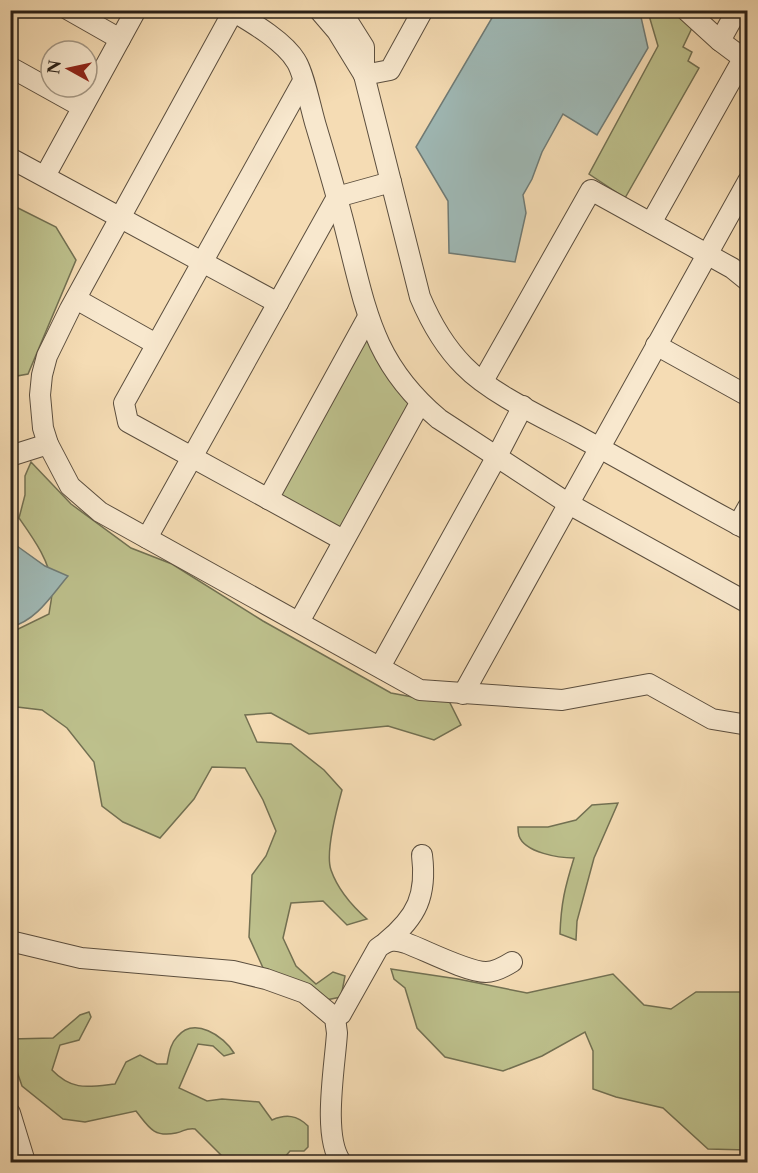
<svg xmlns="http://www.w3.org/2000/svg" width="758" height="1173" viewBox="0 0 758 1173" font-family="'Libre Caslon Text',serif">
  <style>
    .green { fill: #bdc08c; stroke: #727052; stroke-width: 1.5 }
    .water { fill: #9fb9b6; stroke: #6f7b76; stroke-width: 1.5 }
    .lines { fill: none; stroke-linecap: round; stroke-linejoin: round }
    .minor-casing { stroke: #5b4e3e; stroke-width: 22 }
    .minor { stroke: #f8e8ce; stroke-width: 20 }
  </style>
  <rect width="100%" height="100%" fill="#f5dcb4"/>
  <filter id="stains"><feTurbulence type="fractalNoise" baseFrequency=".00333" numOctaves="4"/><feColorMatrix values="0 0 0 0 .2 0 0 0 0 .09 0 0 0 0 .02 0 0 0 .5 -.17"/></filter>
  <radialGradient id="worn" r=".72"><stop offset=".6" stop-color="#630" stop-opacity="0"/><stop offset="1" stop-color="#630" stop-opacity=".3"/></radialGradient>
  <!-- green -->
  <g class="green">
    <polygon points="645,11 674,11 692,28 683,47 692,52 688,61 699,68 625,198 589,174 658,46 648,12"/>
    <polygon points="10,204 56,227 76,260 28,374 11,377"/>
    <polygon points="368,340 410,405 343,528 334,528 279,494 362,341"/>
    <path d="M31,462L71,504L131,548L172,564L263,621L391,693L418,698L448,699L461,725L434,740L388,726L309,734L271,713L245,715L257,742L291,744L324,770L342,790C337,808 325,853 331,870C338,890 351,905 367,919L347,925L323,901L291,903L283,938L296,966L316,984L333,972L345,976L341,997L321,1001L264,970L249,937L252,875L266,856L276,831L263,800L245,768L212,767L194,799L160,838L123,822L102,806L94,762L67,728L42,710L17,707L11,702L10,633L49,614C50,605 53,595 52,586C50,561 33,538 19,518L25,495V476Z"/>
    <path d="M618,803L594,858L577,921L576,940L560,934C561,903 565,887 574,858C560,858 525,853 519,836C518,833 518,830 518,827H548L576,820L592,805Z"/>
    <polygon points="391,969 458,979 527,993 613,974 644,1005 671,1009 696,992 747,992 747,1150 708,1149 663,1108 616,1097 593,1089 593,1051 585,1032 542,1056 503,1071 445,1057 417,1028 405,988 394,979"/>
    <path d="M89,1012L91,1017L79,1040L60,1045L52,1070C72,1091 88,1087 115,1084L126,1062L140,1055L157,1064H167C169,1055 170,1044 177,1037C194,1016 224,1036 234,1053L224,1056L213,1046L198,1044L179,1088L207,1101L222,1099L259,1102L272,1120C286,1114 297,1115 308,1126V1147L304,1151H290L283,1159V1162H228L195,1129C185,1128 185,1131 176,1133C153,1138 148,1126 136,1111L85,1122L63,1119L22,1086L11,1054V1039L53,1038L80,1015Z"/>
  </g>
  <!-- water -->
  <g class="water">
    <polygon points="628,11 641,17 648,48 597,135 563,114 542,152 532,179 523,195 526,213 515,262 449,253 448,201 416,147 496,11"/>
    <path d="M17,546L45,566L68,576C51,596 37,620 11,627V549Z"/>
  </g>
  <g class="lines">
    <!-- minor casing -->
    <g class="minor-casing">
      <g id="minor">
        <polyline points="69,10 120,39"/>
        <path d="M231,10C251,22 284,41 296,61C304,73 311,110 316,126C327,163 338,199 347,236C367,314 374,364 439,419L569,504L748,603"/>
        <polyline points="234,10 70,309 47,356 42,375 40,395 43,428 48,444 70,486 100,512 420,690 562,700 649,684 712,719 748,725"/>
        <polyline points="319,10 337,31 364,75"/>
        <path d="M338,10L347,20L364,47V75L420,297C431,323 444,346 464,366C490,393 542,417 576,435C633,466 690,499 748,530"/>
        <polyline points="686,10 720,41 748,62"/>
        <polyline points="720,41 737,10"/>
        <polyline points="10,67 82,107"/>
        <polyline points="364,75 390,70 423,10"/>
        <polyline points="303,81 124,403 128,422 343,540"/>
        <polyline points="10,158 278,303"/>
        <polyline points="45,176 136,10"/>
        <polyline points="651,223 743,59"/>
        <polyline points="76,299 156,344"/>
        <polyline points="656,345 748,396"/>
        <polyline points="483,381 591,190 732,268 748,281"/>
        <polyline points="10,456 48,444"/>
        <polyline points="268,499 368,317"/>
        <polyline points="738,525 748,507"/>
        <polyline points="147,538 337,197 391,182"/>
        <polyline points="299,622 420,403"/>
        <polyline points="380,667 497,456 523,406"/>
        <polyline points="463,694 748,181"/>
        <path d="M10,941L81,958L233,971L266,979L305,993L335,1018L337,1033C335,1066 322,1136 341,1162"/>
        <path d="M386,942C417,917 427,895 422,855"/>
        <path d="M335,1018L341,1014L378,948C388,940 394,939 406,943C425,950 467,972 486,972C495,972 504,967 512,962"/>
        <polyline points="10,1113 25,1162"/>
      </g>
    </g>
    <!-- minor -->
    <use href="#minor" class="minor"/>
  </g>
  <!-- margin -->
  <rect width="758" height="1173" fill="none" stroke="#f5dcb4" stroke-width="36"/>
  <rect x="12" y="12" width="734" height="1149" fill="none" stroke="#281f17" stroke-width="3"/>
  <rect x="18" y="18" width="722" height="1137" fill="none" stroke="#281f17" stroke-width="1.5"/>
  <!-- north arrow -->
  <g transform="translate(69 69) rotate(278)"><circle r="28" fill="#f8e8ce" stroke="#a59885" stroke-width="1.5"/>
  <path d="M0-4.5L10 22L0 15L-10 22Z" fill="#8f2418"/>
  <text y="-9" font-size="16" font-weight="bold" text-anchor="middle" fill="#281f17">N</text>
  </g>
  <rect width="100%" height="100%" filter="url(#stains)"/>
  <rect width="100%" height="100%" fill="url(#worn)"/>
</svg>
